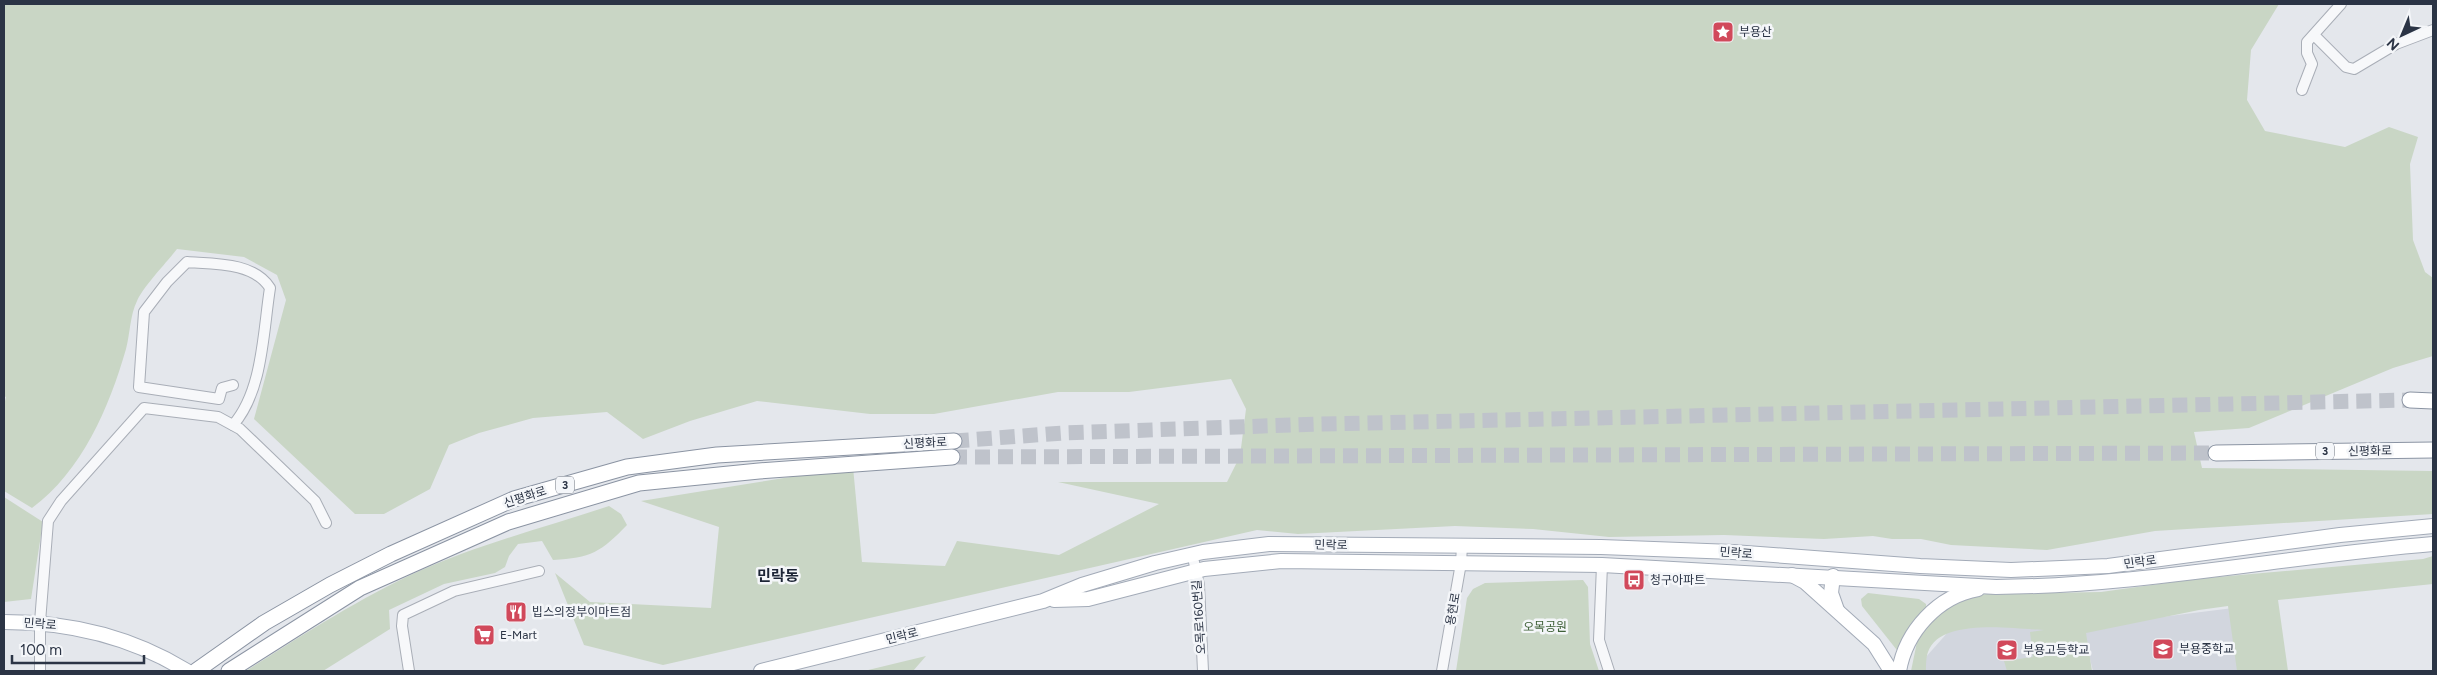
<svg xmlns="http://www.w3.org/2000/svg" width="2437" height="675" viewBox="0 0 2437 675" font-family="Figtree,'Noto Sans KR',sans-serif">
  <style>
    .built { fill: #d2d6de }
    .green { fill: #c9d6c5 }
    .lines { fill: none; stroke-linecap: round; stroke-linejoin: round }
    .highway-tunnel { stroke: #bfc3cb; stroke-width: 15; stroke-dasharray: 15 8; stroke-linecap: butt }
    .minor-casing { stroke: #a9aeb7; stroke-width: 12 }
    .major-casing { stroke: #a3abb8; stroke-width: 16 }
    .highway-casing { stroke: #8b94a3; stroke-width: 17 }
    .minor { stroke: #f7f8fa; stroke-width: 10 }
    .major { stroke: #fff; stroke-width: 14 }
    .highway { stroke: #fff; stroke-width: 15 }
    .labels { text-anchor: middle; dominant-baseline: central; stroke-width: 5; stroke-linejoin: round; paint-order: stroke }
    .shield { fill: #f4f6f9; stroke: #676e7b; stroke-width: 1 }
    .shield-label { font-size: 11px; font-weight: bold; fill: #2b3445 }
    .poi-label { font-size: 12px; fill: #2b3445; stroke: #f4f6f9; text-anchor: start }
    .street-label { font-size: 12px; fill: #2b3445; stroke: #f4f6f9 }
    .park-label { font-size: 12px; fill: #3f6138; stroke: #f4f6f9 }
    .quarter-label { font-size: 15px; font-weight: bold; fill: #1d2536; stroke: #f4f6f9 }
  </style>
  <rect width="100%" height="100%" fill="#e4e7ec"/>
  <!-- built -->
  <g class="built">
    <polygon points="2233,608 2241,671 2093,671 2082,627"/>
    <polygon points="1958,625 2078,627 2086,671 1926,671 1925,658 1949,631"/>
  </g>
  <!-- green -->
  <g class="green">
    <path d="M4,4H2279L2251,50L2247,100L2265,131L2345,147L2389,127L2418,137L2410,164L2413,240L2425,272L2433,278V356L2393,368L2249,428L2194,432L2202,468L2433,471V514L2155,531L2047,550L1951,545L1921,539H1892L1873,536L1824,539L1724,535L1609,537L1533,529L1455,526L1298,534L1257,530L663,665L584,645L555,573L590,602L711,608L719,527L641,501L853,467L862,562L945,566L957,541L1059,555L1159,504L1058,482H1227L1240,456L1246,409L1231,379L1129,392H1058L934,414H870L757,401L690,421L643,439L607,412L533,418L479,433L449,445L430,489L384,514H355L254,419L286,300L277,275L244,257L177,249C167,262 143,287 137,301C130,315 130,334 126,349C109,408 82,471 32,508L4,491V405L6,397L4,396Z"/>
    <polygon points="4,497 43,522 31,599 4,602"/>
    <path d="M609,506L621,514L627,525C601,552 591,558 553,560L542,541L518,544L509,556L505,567L495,573L444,584L389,610L390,629L323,671H246C299,637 360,598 417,572C476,545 546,527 609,506Z"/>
    <path d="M2433,556V584L2278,600L2288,671H2237L2228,606L2199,610L2086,633L2092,671H2007L2004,661L2033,657L2030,632L2044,630C2015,629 1940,617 1928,652C1926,657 1926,665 1926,671H1911L1918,637L1940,612L1964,597L1987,594L2101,592L2195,579L2423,559Z"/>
    <polygon points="1583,580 1588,587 1590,644 1599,671 1456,671 1467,598 1473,589 1485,583"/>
    <polygon points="1868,593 1919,599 1926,604 1926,608 1900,654 1862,606 1861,599"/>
    <polygon points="926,656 913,671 864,671"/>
  </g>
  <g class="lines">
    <!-- highway-tunnel -->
    <g class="highway-tunnel">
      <polyline points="954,441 1063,433 1321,424 2410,400"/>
      <polyline points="952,457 2216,453"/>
    </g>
    <!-- minor casing -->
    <g class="minor-casing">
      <g id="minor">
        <polyline points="2314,35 2346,67 2354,69 2396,44 2433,30"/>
        <polyline points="2302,90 2312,64 2307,53 2307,42 2341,4"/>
        <path d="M233,425C263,391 263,332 270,288C254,262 213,264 187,262L167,282L144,312L139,387L219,399L222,388L233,385"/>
        <polyline points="1194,562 1199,585 1203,671"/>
        <polyline points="1602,565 1599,640 1609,671"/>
        <polyline points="40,671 40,622 48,521 61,501 144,408 218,417 240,429 315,501 326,523"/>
        <polyline points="409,671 402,626 403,615 454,591 539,571"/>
        <polyline points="1442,671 1461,563 1462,546"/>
      </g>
    </g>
    <!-- major casing -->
    <g class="major-casing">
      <g id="major">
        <polyline points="1792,575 1805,582 1874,644 1891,671"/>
        <polyline points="1833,576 1831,593 1837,610"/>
        <path d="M1054,600L1088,599L1204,569L1281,561L1602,565L1996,587C2143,586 2287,556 2433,544"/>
        <path d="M4,622C70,622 130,636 187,671"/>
        <polyline points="761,671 1043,601 1082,585 1155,563 1203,552 1269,544 1601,547 1733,552 1920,566 2011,570 2108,566 2340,535 2433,526"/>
        <path d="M1899,671C1906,631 1938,596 1978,589"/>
      </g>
    </g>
    <!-- highway casing -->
    <g class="highway-casing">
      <g id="highway">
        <polyline points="2410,400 2433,401"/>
        <polyline points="2216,453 2433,450"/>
        <polyline points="196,671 264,623 330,585 391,554 514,499 627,467 717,455 954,441"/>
        <polyline points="229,671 360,588 508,522 639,483 759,471 952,457"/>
      </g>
    </g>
    <!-- minor -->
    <use href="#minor" class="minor"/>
    <!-- major -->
    <use href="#major" class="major"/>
    <!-- highway -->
    <use href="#highway" class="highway"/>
  </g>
  <!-- icons -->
  <defs>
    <g id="sight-square" transform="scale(1.125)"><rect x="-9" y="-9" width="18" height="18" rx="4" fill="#d1495b" stroke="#f4f6f9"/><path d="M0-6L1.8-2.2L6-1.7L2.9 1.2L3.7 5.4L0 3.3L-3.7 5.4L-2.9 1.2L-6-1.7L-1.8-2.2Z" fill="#fff"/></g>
    <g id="bus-square" transform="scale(1.125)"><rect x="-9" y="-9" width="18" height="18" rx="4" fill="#d1495b" stroke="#f4f6f9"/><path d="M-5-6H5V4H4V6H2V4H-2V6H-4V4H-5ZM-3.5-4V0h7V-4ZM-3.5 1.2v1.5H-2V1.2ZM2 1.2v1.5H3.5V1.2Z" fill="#fff"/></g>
    <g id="restaurant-square" transform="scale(1.125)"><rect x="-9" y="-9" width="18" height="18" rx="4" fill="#d1495b" stroke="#f4f6f9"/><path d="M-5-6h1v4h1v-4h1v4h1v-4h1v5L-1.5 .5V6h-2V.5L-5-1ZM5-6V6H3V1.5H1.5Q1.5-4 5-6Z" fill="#fff"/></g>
    <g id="supermarket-square" transform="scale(1.125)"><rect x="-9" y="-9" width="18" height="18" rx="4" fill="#d1495b" stroke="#f4f6f9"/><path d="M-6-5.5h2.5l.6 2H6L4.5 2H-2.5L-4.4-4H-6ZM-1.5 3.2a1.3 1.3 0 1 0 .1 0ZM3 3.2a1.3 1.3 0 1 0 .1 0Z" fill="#fff"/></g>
    <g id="school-square" transform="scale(1.125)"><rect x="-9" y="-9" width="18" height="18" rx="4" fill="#d1495b" stroke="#f4f6f9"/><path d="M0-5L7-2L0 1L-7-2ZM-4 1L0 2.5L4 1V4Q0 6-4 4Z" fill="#fff"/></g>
  </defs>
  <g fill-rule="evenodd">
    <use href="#sight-square" x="1723" y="32"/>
    <use href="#bus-square" x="1634" y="580"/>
    <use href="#restaurant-square" x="516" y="612"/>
    <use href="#supermarket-square" x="484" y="635"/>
    <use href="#school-square" x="2163" y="649"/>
    <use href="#school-square" x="2007" y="650"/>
  </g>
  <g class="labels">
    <!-- shield labels -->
    <g class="shield">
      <rect x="2316" y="442.5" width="18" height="17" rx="4"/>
      <rect x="556" y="476.5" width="18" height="17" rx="4"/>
    </g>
    <g class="shield-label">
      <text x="2325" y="451">3</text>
      <text x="565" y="485">3</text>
    </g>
    <!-- poi labels -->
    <g class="poi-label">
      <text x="1739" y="32">부용산</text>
      <text x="1650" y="580">청구아파트</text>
      <text x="532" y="612">빕스의정부이마트점</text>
      <text x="500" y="635">E-Mart</text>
      <text x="2179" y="649">부용중학교</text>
      <text x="2023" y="650">부용고등학교</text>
    </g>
    <!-- street labels -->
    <g class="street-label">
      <text transform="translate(925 443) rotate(-3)">신평화로</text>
      <text transform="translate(2370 451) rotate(-1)">신평화로</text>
      <text transform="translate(525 497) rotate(-18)">신평화로</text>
      <text transform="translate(1331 545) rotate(1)">민락로</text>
      <text transform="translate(1736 553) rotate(4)">민락로</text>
      <text transform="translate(2140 562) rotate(-8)">민락로</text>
      <text transform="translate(1453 609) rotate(-80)">용현로</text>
      <text transform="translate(1199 617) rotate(-94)">오목로160번길</text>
      <text transform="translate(40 624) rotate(4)">민락로</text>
      <text transform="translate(902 636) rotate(-14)">민락로</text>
    </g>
    <!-- park labels -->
    <g class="park-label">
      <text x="1545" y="627">오목공원</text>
    </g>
    <!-- quarter labels -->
    <g class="quarter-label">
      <text x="778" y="576">민락동</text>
    </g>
  </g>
  <!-- border -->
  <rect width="2437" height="675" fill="none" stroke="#2b3445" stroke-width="10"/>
  <!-- north arrow -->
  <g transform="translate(2402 35) rotate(224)" stroke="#f4f6f9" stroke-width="4" paint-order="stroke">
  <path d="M0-4L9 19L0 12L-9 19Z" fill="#2b3445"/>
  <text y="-8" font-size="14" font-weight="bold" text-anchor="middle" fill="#2b3445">N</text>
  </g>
  <!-- scale -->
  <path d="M12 655v8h132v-8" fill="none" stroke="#2b3445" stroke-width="2.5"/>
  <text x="20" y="655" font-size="15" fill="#2b3445" stroke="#f4f6f9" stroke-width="4" paint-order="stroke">100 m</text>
</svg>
